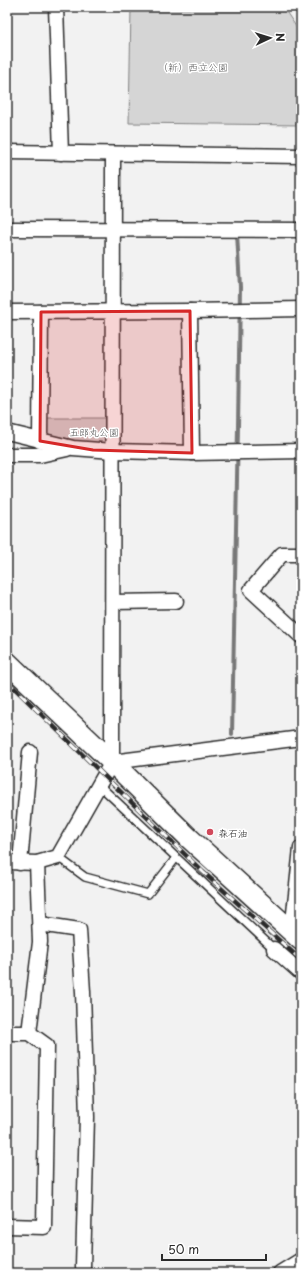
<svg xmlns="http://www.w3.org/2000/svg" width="308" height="1280" viewBox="0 0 308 1280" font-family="'Playpen Sans','Klee One',sans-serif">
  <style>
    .green { fill: #d5d5d5; stroke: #808080 }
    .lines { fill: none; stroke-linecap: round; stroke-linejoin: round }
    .stream { stroke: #787878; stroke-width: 4 }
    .lane-casing { stroke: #2b2b2b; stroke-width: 10 }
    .street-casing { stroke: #2b2b2b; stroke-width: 17 }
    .secondary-casing { stroke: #2b2b2b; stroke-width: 23 }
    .lane { stroke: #fff; stroke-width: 7 }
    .street { stroke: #fff; stroke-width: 14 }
    .secondary { stroke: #fff; stroke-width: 20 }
    .rail-casing { stroke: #2b2b2b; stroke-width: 4.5 }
    .rail { stroke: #fff; stroke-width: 3; stroke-dasharray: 9; stroke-linecap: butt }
    .marked { fill: #d62828; fill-opacity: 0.2; stroke: #d62828; stroke-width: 3; stroke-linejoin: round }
    .poi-dot { fill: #d1495b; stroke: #fff; stroke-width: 1.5 }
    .labels { text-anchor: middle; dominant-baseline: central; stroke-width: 3; stroke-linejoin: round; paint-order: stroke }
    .park-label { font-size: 10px; fill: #565656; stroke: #fff }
    .poi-label { font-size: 10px; fill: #2b2b2b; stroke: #fff; text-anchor: start }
  </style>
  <rect width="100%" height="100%" fill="#f2f2f2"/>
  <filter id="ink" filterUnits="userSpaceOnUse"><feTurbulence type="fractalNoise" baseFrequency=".025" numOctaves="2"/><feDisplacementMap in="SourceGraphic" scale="8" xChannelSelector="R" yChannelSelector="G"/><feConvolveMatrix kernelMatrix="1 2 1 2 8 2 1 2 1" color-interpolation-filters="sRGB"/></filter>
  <g filter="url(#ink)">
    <!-- green -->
    <g class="green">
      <polygon points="131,7 285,10 301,34 301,125 129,123"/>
      <polygon points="42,418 108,418 108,445 95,445 42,433"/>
    </g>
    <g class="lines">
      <!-- stream -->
      <polyline class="stream" points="232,734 238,427 240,287 237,233"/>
      <!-- lane casing -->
      <g class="lane-casing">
        <g id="lane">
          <polyline points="99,785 274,949"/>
          <polyline points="58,857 85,877 148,894 176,858"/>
        </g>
      </g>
      <!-- street casing -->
      <g class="street-casing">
        <g id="street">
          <polyline points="56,7 61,153"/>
          <polyline points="7,152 301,156"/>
          <polyline points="7,229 301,230"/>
          <polyline points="190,311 192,453"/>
          <polyline points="7,312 190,311 301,309"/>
          <polyline points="7,432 73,448 113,451 192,453 301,451"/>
          <polyline points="40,441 41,312"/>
          <polyline points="7,455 40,455 67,449"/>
          <polyline points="301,554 282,554 251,590 301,636"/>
          <polyline points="113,602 176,601"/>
          <polyline points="112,762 301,738"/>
          <polyline points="7,862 37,863 58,857 112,762 113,154"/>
          <polyline points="20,863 30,752"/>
          <polyline points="40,924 79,930 83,992 87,1117 83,1267"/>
          <polyline points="292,932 301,848"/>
          <polyline points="274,949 301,973"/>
          <polyline points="7,1033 29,1033 47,1046 44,1227 7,1226"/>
          <polyline points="29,1033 40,942 37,863"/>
          <polyline points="280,1273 301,1260"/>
        </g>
      </g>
      <!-- secondary casing -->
      <g class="secondary-casing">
        <polyline id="secondary" points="7,662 112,762 189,838 301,940"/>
      </g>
      <!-- lane -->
      <use href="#lane" class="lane"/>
      <!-- street -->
      <use href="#street" class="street"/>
      <!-- secondary -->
      <use href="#secondary" class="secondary"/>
      <!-- rail casing -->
      <g class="rail-casing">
        <polyline id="rail" points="7,681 203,872 301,960"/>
      </g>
      <!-- rail -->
      <use href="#rail" class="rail"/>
    </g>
  </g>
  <!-- marked area -->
  <path class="marked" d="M190,311L192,453L93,450L40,441L41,312Z"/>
  <!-- markers -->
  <circle class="poi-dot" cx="210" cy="832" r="4"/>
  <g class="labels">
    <!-- park labels -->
    <g class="park-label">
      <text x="193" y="66">（新）西立公園</text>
      <text x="94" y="431">五郎丸公園</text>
    </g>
    <!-- poi labels -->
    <g class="poi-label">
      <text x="218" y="832">森石油</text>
    </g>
  </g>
  <!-- margin -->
  <rect width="308" height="1280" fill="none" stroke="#fff" stroke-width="24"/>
  <rect x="12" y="12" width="284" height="1256" fill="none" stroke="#2b2b2b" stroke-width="1.5" filter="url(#ink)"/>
  <!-- north arrow -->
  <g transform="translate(270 38) rotate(86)" stroke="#ffffff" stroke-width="3" paint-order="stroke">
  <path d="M0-3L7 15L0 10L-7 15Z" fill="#2b2b2b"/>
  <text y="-6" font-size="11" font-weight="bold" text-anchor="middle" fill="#2b2b2b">N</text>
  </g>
  <!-- scale -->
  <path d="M162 1254v6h104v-6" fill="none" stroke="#2b2b2b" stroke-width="2"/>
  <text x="168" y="1254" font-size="12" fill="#2b2b2b" stroke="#ffffff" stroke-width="3" paint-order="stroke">50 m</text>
</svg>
